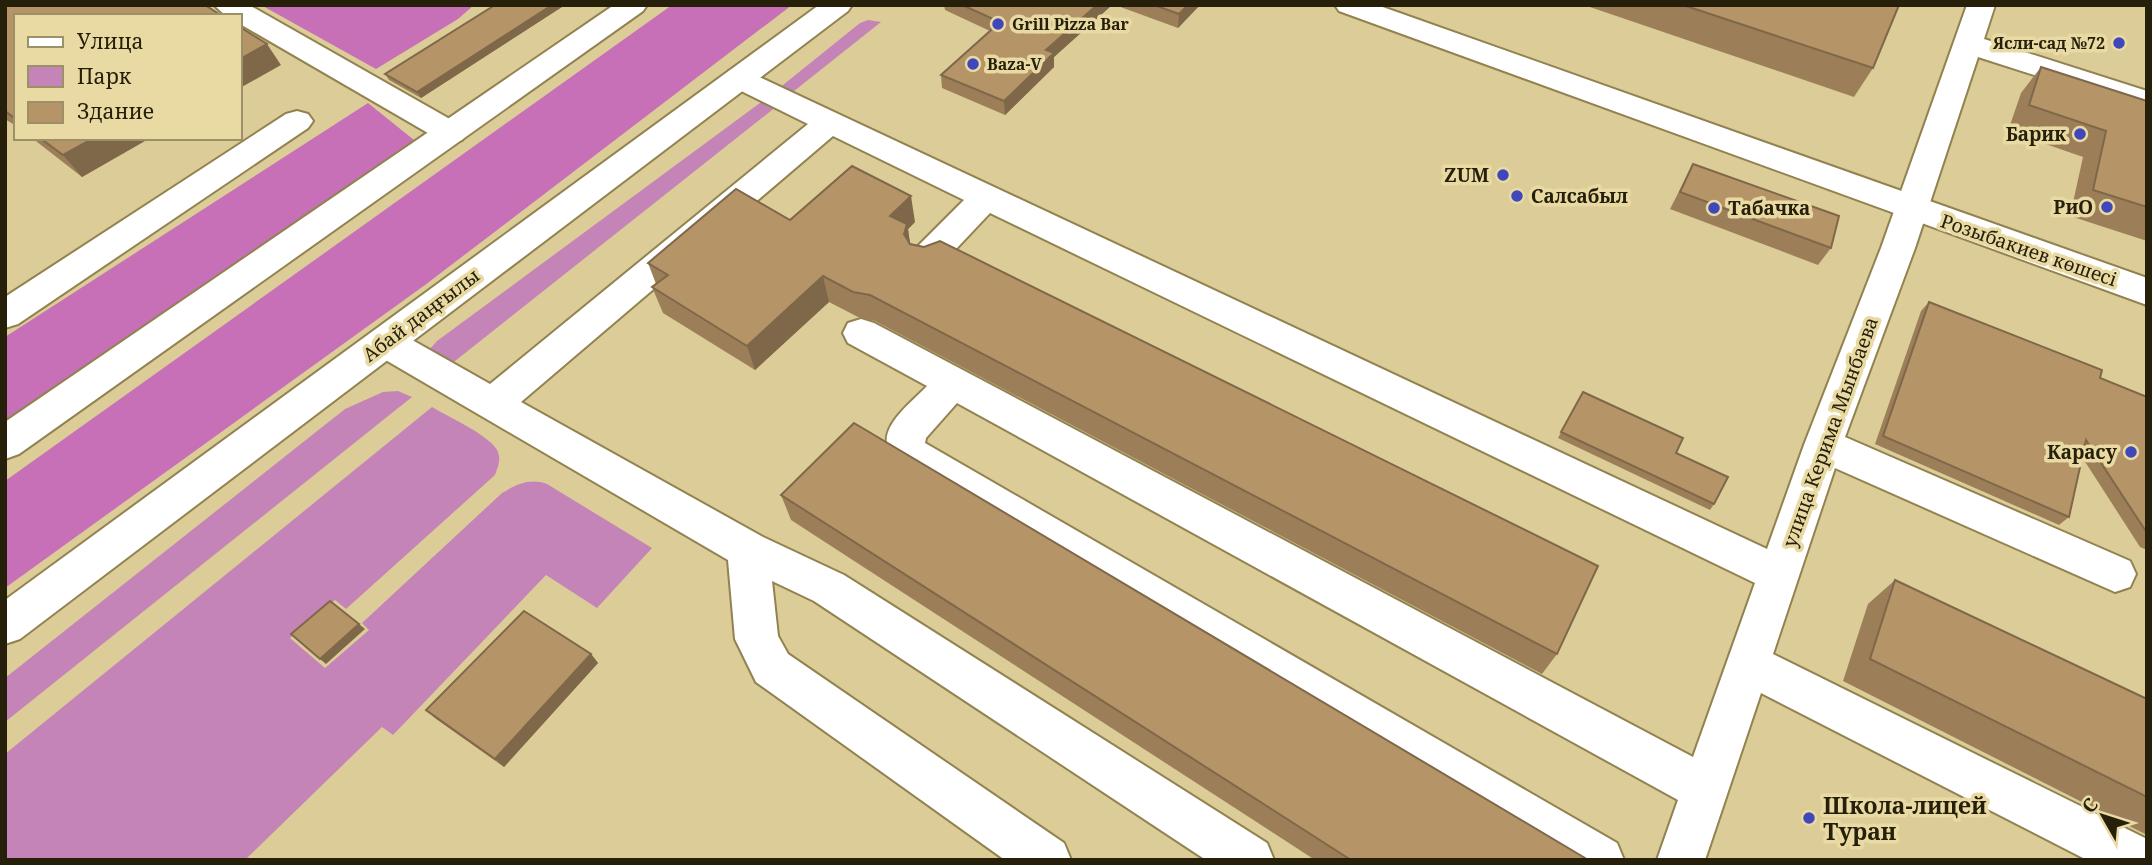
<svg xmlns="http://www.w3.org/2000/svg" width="2152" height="865" viewBox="0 0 2152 865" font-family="'Noto Serif',serif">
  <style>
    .green { fill: #c584b8 }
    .forest { fill: #c770b7 }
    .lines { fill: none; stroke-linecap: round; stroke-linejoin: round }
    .minor-casing { stroke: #918250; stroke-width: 4 }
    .major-casing { stroke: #918250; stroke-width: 4 }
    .minor { fill: #fff; fill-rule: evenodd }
    .major { fill: #fff; fill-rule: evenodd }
    .wall { fill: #9c7f59 }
    .shaded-wall { fill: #7f6849 }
    .building { fill: #b59468; stroke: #7f6849; stroke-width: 2 }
    .poi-dot { fill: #3f47bb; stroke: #e9daa4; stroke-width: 2.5 }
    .labels { text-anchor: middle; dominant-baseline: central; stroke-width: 7; stroke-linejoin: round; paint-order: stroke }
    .far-poi-label { font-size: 16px; font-weight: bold; fill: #26200b; stroke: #e9daa4; text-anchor: start }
    .poi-label { font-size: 19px; font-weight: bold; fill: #26200b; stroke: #e9daa4; text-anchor: end }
    .street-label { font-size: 19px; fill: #26200b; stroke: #e9daa4 }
    .near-poi-label { font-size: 23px; font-weight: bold; fill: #26200b; stroke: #e9daa4; text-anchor: start }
  </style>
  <rect width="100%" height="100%" fill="#dccd98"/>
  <!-- green -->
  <g class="green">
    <polygon points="868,20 881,22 789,95 778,89 860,23"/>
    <polygon points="764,100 777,106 431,380 429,350 437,341"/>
    <polygon points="398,391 412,397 5,722 5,678 345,409 383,392"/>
    <path d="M432,407C447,416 493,437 498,452C501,460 498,467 495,475L346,609L335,600L290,638L325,668L369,630L362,623L502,493C517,484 530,478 547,484L652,548L597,608L546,575L393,735L382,727L245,860H5V754Z"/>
  </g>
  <!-- forest -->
  <g class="forest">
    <polygon points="261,5 474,5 458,19 376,69"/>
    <polygon points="672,5 792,5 425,285 5,588 5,481"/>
    <polygon points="368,103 419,144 5,435 5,337"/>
  </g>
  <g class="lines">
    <!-- minor casing -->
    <g class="minor-casing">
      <g id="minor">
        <polygon points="214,5 249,5 462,126 467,133 462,140 451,143 440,140 240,24 240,16 226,16"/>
        <path d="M1967,5H1995L1984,39L2147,91V111L1978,57L1915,248L1845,437L2130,561L2136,574L2130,587L2115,592L1835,468L1773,654L2147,839V860H2087L1761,693L1705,860H1657L1678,800L957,403L926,438L925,443L1617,843L1624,860H1554L896,464C893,458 888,451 887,444C883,423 914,400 927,386L848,343L843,333L848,323L861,319L874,323L1693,757L1755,583L990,213L939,267L927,270L915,267L910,258L915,249L964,200L833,136L521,402L763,537L844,575L1267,843L1274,860H1206L814,601L772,581L778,636L788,654L1064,843L1071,860H1005L756,682L735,639L728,560L372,352L367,342L372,332L385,328L398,332L490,384L808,124L729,85L725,78L729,71L740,68L1767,549L1804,445L1881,248Z"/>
        <polygon points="297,111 308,114 313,121 308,128 18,324 5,328 5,297 286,114"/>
      </g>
    </g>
    <!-- major casing -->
    <g class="major-casing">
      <g id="major">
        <polygon points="614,5 647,5 643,11 19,454 5,459 5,422"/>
        <polygon points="819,5 852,5 848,11 20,639 5,644 5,600"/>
        <polygon points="1335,5 1377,5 2147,278 2147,305 1339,11"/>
      </g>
    </g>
    <!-- minor -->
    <use href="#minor" class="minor"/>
    <!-- major -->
    <use href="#major" class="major"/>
  </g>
  <!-- wall -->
  <g class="wall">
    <polygon points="5,5 16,16 16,126 5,119"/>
    <polygon points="495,5 565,5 421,98 389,80 385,74"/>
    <polygon points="944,5 1112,5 1054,57 1054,67 1005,115 942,88 941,75 990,31 945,10"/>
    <polygon points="1115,5 1200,5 1178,28"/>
    <polygon points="1584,5 1899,5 1873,68 1854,97"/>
    <polygon points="2041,67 2147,101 2147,241 2070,216 2083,157 2008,131 2021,93"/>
    <polygon points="32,138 150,138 82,177"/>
    <polygon points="1693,164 1831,248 1818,265 1670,209"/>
    <polygon points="915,222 908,229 910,244 1557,654 1542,674 875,321 858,317 829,302 755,370 663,313 652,287 656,284 648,263"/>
    <polygon points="1929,302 2100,378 2147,397 2147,550 2140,547 2082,457 2069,517 2059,525 1875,444 1921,311"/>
    <polygon points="1583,392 1676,453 1714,504 1710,510 1558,438"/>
    <polygon points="781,495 1585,860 1315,860 791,520"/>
    <polygon points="1895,580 2147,699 2147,835 1843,681 1868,604"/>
    <polygon points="591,654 598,663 504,767 436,719 426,710"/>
  </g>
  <!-- shaded-wall -->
  <g class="shaded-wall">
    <polygon points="552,5 565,5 421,98 417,92"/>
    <polygon points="1097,5 1112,5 1054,57 1054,67 1005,115 1004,101 1046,50"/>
    <polygon points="1188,5 1200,5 1178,28 1179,14"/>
    <polygon points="267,44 281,65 240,88 240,59"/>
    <polygon points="94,138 150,138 82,177 63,155"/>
    <polygon points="911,196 915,222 908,229 911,250 890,216"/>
    <polygon points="823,276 829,302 755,370 747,346"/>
    <polygon points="359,624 365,629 326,664 320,659"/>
    <polygon points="591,654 598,663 504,767 495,759"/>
  </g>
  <!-- building -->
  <g class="building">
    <polygon points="5,5 205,5 222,16 16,16 16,119 5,111"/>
    <polygon points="495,5 552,5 417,92 385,74"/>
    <polygon points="962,5 1097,5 1046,50 1054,53 1004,101 941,75 1000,22"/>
    <polygon points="1154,5 1188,5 1179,14"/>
    <polygon points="1683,5 1899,5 1873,68"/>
    <polygon points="240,27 267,44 240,59"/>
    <polygon points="2041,67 2147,101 2147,207 2093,190 2106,131 2029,105"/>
    <polygon points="40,138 94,138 63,155"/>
    <polygon points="1693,164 1839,216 1831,248 1680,192"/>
    <polygon points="852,166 911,196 890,216 907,224 904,234 910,244 924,247 940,241 1598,566 1557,654 870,295 853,292 823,276 747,346 652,287 668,275 648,263 736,189 790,220"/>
    <polygon points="1929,302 2102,370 2100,378 2147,397 2147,533 2086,440 2069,517 1883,436"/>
    <polygon points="1583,392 1683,438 1676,453 1728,477 1714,504 1561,432"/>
    <polygon points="854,423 1585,858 1585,860 1351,860 781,495"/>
    <polygon points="1895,580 2147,699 2147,797 1870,659"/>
    <polygon points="330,601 359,624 320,659 291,634"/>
    <polygon points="524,611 591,654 495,759 426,710"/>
  </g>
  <!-- markers -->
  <g class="poi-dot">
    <circle cx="998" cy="24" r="7"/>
    <circle cx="2119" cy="43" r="7"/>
    <circle cx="973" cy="64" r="7"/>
    <circle cx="2080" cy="134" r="7"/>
    <circle cx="1503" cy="175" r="7"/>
    <circle cx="1517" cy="196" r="7"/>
    <circle cx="2107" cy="207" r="7"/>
    <circle cx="1714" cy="208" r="7"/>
    <circle cx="2131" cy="452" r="7"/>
    <circle cx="1809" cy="818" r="7"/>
  </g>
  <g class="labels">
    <!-- far-poi labels -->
    <g class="far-poi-label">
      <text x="1012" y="24">Grill Pizza Bar</text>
      <text x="2105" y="43" text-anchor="end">Ясли-сад №72</text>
      <text x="987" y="64">Baza-V</text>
    </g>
    <!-- poi labels -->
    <g class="poi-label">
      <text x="2066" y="134">Барик</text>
      <text x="1489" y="175">ZUM</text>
      <text x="1531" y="196" text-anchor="start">Салсабыл</text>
      <text x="2093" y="207">РиО</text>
      <text x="1728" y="208" text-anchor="start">Табачка</text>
      <text x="2117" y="452">Карасу</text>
    </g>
    <!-- street labels -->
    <g class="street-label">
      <text transform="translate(2029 250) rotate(19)">Розыбакиев көшесі</text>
      <text transform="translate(421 315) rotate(-37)">Абай даңғылы</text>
      <text transform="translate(1830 432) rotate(-70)">улица Керима Мынбаева</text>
    </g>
    <!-- near-poi labels -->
    <g class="near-poi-label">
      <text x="1823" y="805">Школа-лицей<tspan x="1823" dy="26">Туран</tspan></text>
    </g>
  </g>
  <!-- border -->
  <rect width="2152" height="865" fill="none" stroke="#26200b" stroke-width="14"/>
  <!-- legend -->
  <rect x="14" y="14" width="228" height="126" fill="#e9daa4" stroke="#9b9067" stroke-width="2"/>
  <rect x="28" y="37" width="35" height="10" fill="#ffffff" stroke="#9b9067" stroke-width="2"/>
  <text x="77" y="49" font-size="21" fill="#26200b">Улица</text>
  <rect x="28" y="66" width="35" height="21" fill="#c584b8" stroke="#9b9067" stroke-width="2"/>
  <text x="77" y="84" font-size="21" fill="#26200b">Парк</text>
  <rect x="28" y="102" width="35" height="21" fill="#b59468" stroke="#9b9067" stroke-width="2"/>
  <text x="77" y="119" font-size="21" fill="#26200b">Здание</text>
  <!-- north arrow -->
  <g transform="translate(2103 816) rotate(309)" stroke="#e9daa4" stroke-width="5" paint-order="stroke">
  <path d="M0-5L12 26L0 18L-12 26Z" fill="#26200b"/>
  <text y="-10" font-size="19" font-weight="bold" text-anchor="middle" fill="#26200b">С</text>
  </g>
</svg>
